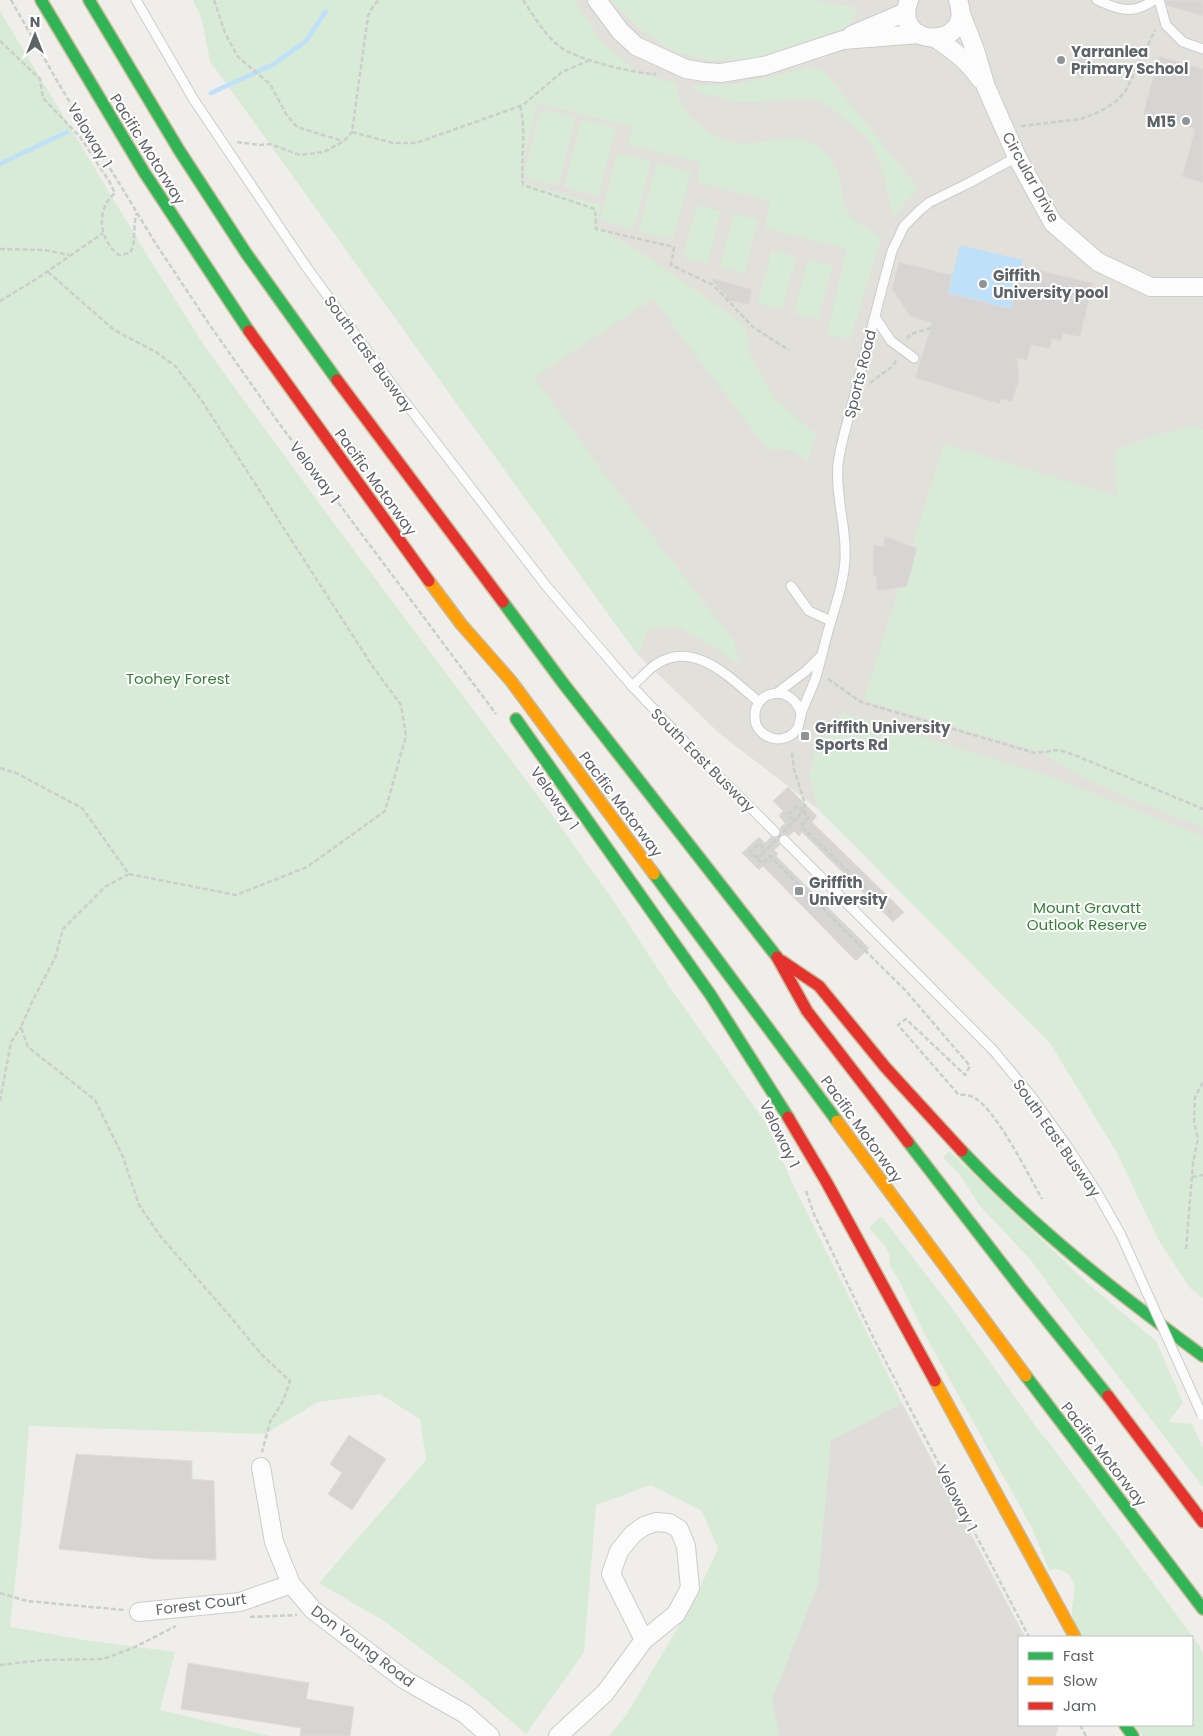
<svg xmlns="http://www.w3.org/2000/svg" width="1203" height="1736" viewBox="0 0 1203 1736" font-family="Poppins,sans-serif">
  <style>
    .industrial { fill: #dfddda }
    .education { fill: #e2e0da }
    .green { fill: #d8ebd6 }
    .water { fill: #bfe0f9 }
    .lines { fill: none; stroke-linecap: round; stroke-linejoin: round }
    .stream { stroke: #bfe0f9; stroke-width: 4.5 }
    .building { fill: #d6d5d3; stroke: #deddd9 }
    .lane-casing { stroke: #cbcccc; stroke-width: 11 }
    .street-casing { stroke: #cbcccc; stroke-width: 20 }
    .fast-casing { stroke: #c8b996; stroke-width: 14 }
    .slow-casing { stroke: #c8b996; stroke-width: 14 }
    .jam-casing { stroke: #c8b996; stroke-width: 14 }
    .path { stroke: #cacfcc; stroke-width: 2.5; stroke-dasharray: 5 2.5; stroke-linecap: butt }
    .lane { stroke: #fdfcfc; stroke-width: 9 }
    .street { stroke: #fdfcfc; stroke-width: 18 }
    .fast { stroke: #30b455; stroke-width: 11 }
    .slow { stroke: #ff9f0a; stroke-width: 11 }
    .jam { stroke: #e5322d; stroke-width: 11 }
    .lane-bridge-casing { stroke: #cbcccc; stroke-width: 11; stroke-linecap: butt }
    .path-bridge { stroke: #cacfcc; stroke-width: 2.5; stroke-dasharray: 5 2.5; stroke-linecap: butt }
    .lane-bridge { stroke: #fdfcfc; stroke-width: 9 }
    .poi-dot { fill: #919496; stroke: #fff; stroke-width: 2 }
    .labels { text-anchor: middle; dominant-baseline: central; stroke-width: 4; stroke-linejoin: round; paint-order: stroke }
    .poi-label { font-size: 15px; font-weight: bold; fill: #5f6368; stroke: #fff; text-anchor: start }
    .street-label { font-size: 15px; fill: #5f6368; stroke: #fff }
    .park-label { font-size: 15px; fill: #348238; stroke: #fff }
  </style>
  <rect width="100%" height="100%" fill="#efeeea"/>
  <!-- industrial -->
  <polygon class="industrial" points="902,1403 1025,1637 1019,1637 1019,1725 1059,1725 1056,1736 776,1736 766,1706 831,1440"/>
  <!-- education -->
  <polygon class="education" points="221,0 1203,0 1203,971 818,809 720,734 638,655 210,61"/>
  <!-- green -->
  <g class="green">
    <path d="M193,0H574L602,42L639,73L675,83C677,90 678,99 682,105C695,127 722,145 748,143C773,142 797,132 819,147C833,155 840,175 842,190C843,195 843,201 844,205C850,221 869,229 881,238L850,340L827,334L847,249L765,228L770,201L697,182L700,162L628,145L633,127L537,103L519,181L601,205L597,226L645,255L746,326L750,355L777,402L816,434L808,461L791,450L767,449L653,299L534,377L602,471L734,641L740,665L711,645L676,626L649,628L638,655L210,61L201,17Z"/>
    <polygon points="610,0 810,0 859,8 847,30 752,59 711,61 672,51 639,28"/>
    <polygon points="0,11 144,250 205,347 327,514 550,812 615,903 671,989 765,1122 796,1191 902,1403 831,1440 818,1584 772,1700 779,1736 609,1736 627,1714 695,1598 718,1549 702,1511 651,1485 596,1505 584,1652 526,1734 470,1686 387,1623 319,1583 426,1460 420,1419 380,1394 318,1402 265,1434 29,1426 21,1528 10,1627 85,1640 175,1652 160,1710 270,1736 0,1736"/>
    <path d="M808,68L823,70L918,188L894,216C886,192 885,165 871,144C866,136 856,129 849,123C841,116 829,104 818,101C801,97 786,99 769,101C740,105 714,99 689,86L738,84Z"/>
    <polygon points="541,109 575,118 558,186 523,177"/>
    <polygon points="582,120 616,128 598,196 564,187"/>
    <polygon points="617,153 651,161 634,229 600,220"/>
    <polygon points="657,163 691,172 673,239 639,231"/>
    <polygon points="697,205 721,211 707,264 683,257"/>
    <polygon points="734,214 758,220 744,273 720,267"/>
    <polygon points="772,250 796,257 782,309 758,303"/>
    <polygon points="808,260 832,266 818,319 794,313"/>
    <path d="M1193,426L1203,430V828C1149,805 1090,786 1041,752L864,700L944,444L1117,496L1115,450L1156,435Z"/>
    <polygon points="844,713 1043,774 1203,836 1203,1298 1190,1288 1158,1239 1117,1153 1050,1043 818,809 809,775 818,742"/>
    <polygon points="949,1151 1087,1283 1156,1341 1183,1403 1168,1422 1192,1424 1203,1448 1203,1487 1062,1303 1030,1259 980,1206 960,1175 943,1157"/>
    <path d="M882,1217L954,1311L1036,1427L1053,1448L1199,1645L1203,1654V1736H1143L1134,1725H1192V1637H1084C1080,1631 1073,1623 1072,1616C1070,1602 1081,1586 1068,1574C1062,1569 1056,1569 1049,1570L1032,1528L924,1333L899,1280L890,1266L889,1254L886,1247L869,1228L879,1218Z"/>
  </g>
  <!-- water -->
  <polygon class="water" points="960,245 1023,260 1011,309 948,293"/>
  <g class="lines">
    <!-- stream -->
    <g class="stream">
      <polyline points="211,93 274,64 306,41 326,11"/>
      <polyline points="0,164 67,132"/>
    </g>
  </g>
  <!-- building -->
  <g class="building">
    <polygon points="1165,0 1203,0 1203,16 1167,6"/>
    <polygon points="1090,51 1090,56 1098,67 1080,79 1070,65"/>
    <polygon points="1159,56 1203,69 1203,183 1182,177 1195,129 1143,114"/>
    <polygon points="899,262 952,275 948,293 1011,309 1021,266 1093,283 1080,337 1063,333 1061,341 1052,339 1050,349 1031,345 1027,361 1017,358 1019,380 1012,402 1001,399 1000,404 915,378 932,323 910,316 892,289"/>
    <polygon points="710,278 752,289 749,305 730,301"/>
    <polygon points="884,536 917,548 907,586 877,591 876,576 873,575 873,545 884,546"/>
    <polygon points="788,787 817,816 812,822 904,912 893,922 802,832 799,836 794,831 789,836 785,834 780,835 780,828 785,823 779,816 783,811 773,801"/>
    <polygon points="759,837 765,843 771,837 774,838 779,837 778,841 780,845 774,850 778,854 776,856 869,948 856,961 763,866 759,870 742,853"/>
    <polygon points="349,1435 386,1459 352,1510 328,1494 342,1473 330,1464"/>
    <polygon points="76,1454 192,1461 192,1479 214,1481 216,1560 155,1559 59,1549"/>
    <polygon points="188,1663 309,1683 306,1699 354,1707 350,1736 300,1736 301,1728 181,1709"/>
  </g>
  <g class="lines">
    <!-- lane casing -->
    <g class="lane-casing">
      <g id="lane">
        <polyline points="136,0 194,100 305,265 398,393 547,587 632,686 700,758 775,832"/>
        <path d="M1097,0C1119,10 1133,15 1154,0"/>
        <polyline points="1159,0 1166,25 1183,42 1203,49"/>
        <polyline points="875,317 891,341 914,358"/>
        <polyline points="791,586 809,611 831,621"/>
        <path d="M632,686C639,680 647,671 655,665C694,638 731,679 759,702"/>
        <polyline points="777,693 806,671 821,656"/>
        <path d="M801,714C793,683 753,689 755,718C756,739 785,747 797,729C800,724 800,717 802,711C806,701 811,690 815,680C821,661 825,640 831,621C837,601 844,580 845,559C847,527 835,497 838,464C841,441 849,417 855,394C867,347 879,299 892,251L904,226L920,210L930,202L967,184L1017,157"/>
        <polyline points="784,840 993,1050 1032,1097 1067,1146 1098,1194 1121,1235"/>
      </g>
    </g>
    <!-- street casing -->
    <g class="street-casing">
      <g id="street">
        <polyline points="597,0 620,31 636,46 686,69 704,72 721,73 764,66 843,40 919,34"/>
        <path d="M909,0C890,49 976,51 958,0"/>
        <polyline points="961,14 975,50 986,87 1017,157 1053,223 1098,262 1151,287 1203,287"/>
        <polyline points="852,35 906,12"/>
        <path d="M935,38C953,50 968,61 980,79"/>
        <polyline points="261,1467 274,1542 291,1584 313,1610 405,1680 465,1714 490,1736"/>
        <polyline points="139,1612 240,1602 291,1584"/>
        <polyline points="558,1736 605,1693 644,1640 676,1614 690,1588 686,1546 679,1529 669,1523 656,1522 644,1526 633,1534 619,1551 611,1574 644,1640"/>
      </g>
    </g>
    <!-- fast casing -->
    <g class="fast-casing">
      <g id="fast">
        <polyline points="41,0 144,172 249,331"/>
        <polyline points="89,0 179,150 246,253 337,380"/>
        <polyline points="503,602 563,683 777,957"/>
        <polyline points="516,719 710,994 788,1117"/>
        <polyline points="654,874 837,1121"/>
        <polyline points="908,1142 1020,1287 1108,1396"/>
        <path d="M962,1151C1036,1230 1117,1293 1203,1356"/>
        <polyline points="1026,1376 1203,1609"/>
        <polyline points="1125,1725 1133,1736"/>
      </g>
    </g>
    <!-- slow casing -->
    <g class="slow-casing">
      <g id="slow">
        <polyline points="429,581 461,624 511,681 654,874"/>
        <polyline points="837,1121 1026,1376"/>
        <polyline points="935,1381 1075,1637"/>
      </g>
    </g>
    <!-- jam casing -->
    <g class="jam-casing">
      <g id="jam">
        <polyline points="249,331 429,581"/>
        <polyline points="337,380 503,602"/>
        <polyline points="777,957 807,1011 908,1142"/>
        <polyline points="782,961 819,986 886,1068 962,1151"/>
        <polyline points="788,1117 827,1183 935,1381"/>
        <polyline points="1108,1396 1203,1522"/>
      </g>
    </g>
    <!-- path -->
    <g class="path">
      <polyline points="11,0 60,86 156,244 207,321 278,422 496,714"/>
      <polyline points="214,0 225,33 238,57 270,84 286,114 297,127 343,141"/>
      <path d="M523,0C534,16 544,34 559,46C574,59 635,74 656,74"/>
      <path d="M0,41L40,79L43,98L80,137L109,181L115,193C95,210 99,240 119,255L130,253C137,241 132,226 137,213"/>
      <path d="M520,106C527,131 520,159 523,185L595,209L596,229L674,247L671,265L713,285L754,328L789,350"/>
      <polyline points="1021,126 1081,119 1099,112 1114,103 1125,92 1155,30"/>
      <polyline points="352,132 393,143 416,143 523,105 562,72 590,60"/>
      <polyline points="237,142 260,145 270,144 300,155 324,152 344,141 352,132 368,16 373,6 379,0"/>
      <polyline points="0,249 45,250 69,255"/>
      <polyline points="0,301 38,278 103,233"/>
      <polyline points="907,339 911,334 931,328"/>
      <polyline points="870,383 893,366 896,360"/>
      <polyline points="828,679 861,702 1035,753 1059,750 1077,756 1203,809"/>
      <polyline points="792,753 794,769 805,804 803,811 797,806 788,815 794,821"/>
      <polyline points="0,768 16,773 82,808 129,874 236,895 307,867 385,811 406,736 401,705 373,667 200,398 175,366 156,352 114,330 47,271"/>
      <polyline points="798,817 803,811 809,817 801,826 891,913"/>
      <path d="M762,854L757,858L762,863L770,856L906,991L970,1066L965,1075L906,1019L898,1025L958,1094C963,1095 969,1095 973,1097C995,1107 1029,1176 1042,1199"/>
      <polyline points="757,858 750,852 759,844 766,850"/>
      <polyline points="129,874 105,887 63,929 55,958 32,1002 21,1027 28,1047 95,1100 123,1157 139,1205 161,1237 229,1315 262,1355 290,1381 283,1401 270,1422 262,1452"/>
      <polyline points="0,1101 11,1042 21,1027"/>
      <polyline points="1192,1177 1203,1175"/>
      <polyline points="806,1191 814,1214 875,1341 1029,1637"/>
      <polyline points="1186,1249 1193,1163 1198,1138 1194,1123 1195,1097 1203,1082"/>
      <polyline points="0,1593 27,1601 124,1610"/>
      <polyline points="250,1617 297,1615"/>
      <polyline points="0,1665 43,1660 103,1659 133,1648 176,1626"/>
      <polyline points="1080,1725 1086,1736"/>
    </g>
    <!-- lane -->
    <use href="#lane" class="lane"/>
    <!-- street -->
    <use href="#street" class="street"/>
    <!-- fast -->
    <use href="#fast" class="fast"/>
    <!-- slow -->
    <use href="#slow" class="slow"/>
    <!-- jam -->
    <use href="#jam" class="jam"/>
    <!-- lane-bridge casing -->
    <g class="lane-bridge-casing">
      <polyline id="lane-bridge" points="1121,1235 1202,1415"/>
    </g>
    <!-- path-bridge -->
    <polyline class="path-bridge" points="762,854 798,817"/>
    <!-- lane-bridge -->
    <use href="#lane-bridge" class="lane-bridge"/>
  </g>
  <!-- markers -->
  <g class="poi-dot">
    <circle cx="1061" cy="60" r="5"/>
    <circle cx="1186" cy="121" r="5"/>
    <circle cx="983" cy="284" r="5"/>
    <rect x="800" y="731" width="10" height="10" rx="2.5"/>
    <rect x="794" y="886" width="10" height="10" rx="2.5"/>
  </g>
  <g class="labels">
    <!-- poi labels -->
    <g class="poi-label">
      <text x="1071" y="51">Yarranlea<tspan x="1071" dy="17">Primary School</tspan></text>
      <text x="1176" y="121" text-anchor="end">M15</text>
      <text x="993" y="275">Giffith<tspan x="993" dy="17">University pool</tspan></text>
      <text x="815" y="727">Griffith University<tspan x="815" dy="17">Sports Rd</tspan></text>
      <text x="809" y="882">Griffith<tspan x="809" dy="17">University</tspan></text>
    </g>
    <!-- street labels -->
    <g class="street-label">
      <text transform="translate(90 135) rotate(59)">Veloway 1</text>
      <text transform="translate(148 149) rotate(58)">Pacific Motorway</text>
      <text transform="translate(1031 177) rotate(61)">Circular Drive</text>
      <text transform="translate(369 354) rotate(54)">South East Busway</text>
      <text transform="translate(860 374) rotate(-76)">Sports Road</text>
      <text transform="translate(315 472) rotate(53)">Veloway 1</text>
      <text transform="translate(376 482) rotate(54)">Pacific Motorway</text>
      <text transform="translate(703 760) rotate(45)">South East Busway</text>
      <text transform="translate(555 798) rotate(55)">Veloway 1</text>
      <text transform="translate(621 804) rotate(53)">Pacific Motorway</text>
      <text transform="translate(862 1129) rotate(54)">Pacific Motorway</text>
      <text transform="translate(780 1134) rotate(64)">Veloway 1</text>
      <text transform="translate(1057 1138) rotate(55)">South East Busway</text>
      <text transform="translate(1104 1454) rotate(52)">Pacific Motorway</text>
      <text transform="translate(957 1498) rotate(63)">Veloway 1</text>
      <text transform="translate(201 1604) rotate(-7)">Forest Court</text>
      <text transform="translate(363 1646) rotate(37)">Don Young Road</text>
    </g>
    <!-- park labels -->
    <g class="park-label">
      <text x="178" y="678">Toohey Forest</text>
      <text x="1087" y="907">Mount Gravatt<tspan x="1087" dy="17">Outlook Reserve</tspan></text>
    </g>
  </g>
  <!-- legend -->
  <rect x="1018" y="1636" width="175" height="90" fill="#ffffff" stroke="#bfc1c3"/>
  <rect x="1028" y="1652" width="25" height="8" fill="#30b455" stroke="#bfc1c3"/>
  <text x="1063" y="1661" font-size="15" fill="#5f6368">Fast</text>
  <rect x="1028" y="1677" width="25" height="8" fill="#ff9f0a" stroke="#bfc1c3"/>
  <text x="1063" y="1686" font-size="15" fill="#5f6368">Slow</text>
  <rect x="1028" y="1702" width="25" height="8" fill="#e5322d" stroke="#bfc1c3"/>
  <text x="1063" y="1711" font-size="15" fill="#5f6368">Jam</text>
  <!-- north arrow -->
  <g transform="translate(35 35)" stroke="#ffffff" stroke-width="4" paint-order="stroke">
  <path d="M0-4L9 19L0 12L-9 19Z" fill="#5f6368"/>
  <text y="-8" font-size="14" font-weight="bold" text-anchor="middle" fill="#5f6368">N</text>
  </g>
</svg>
